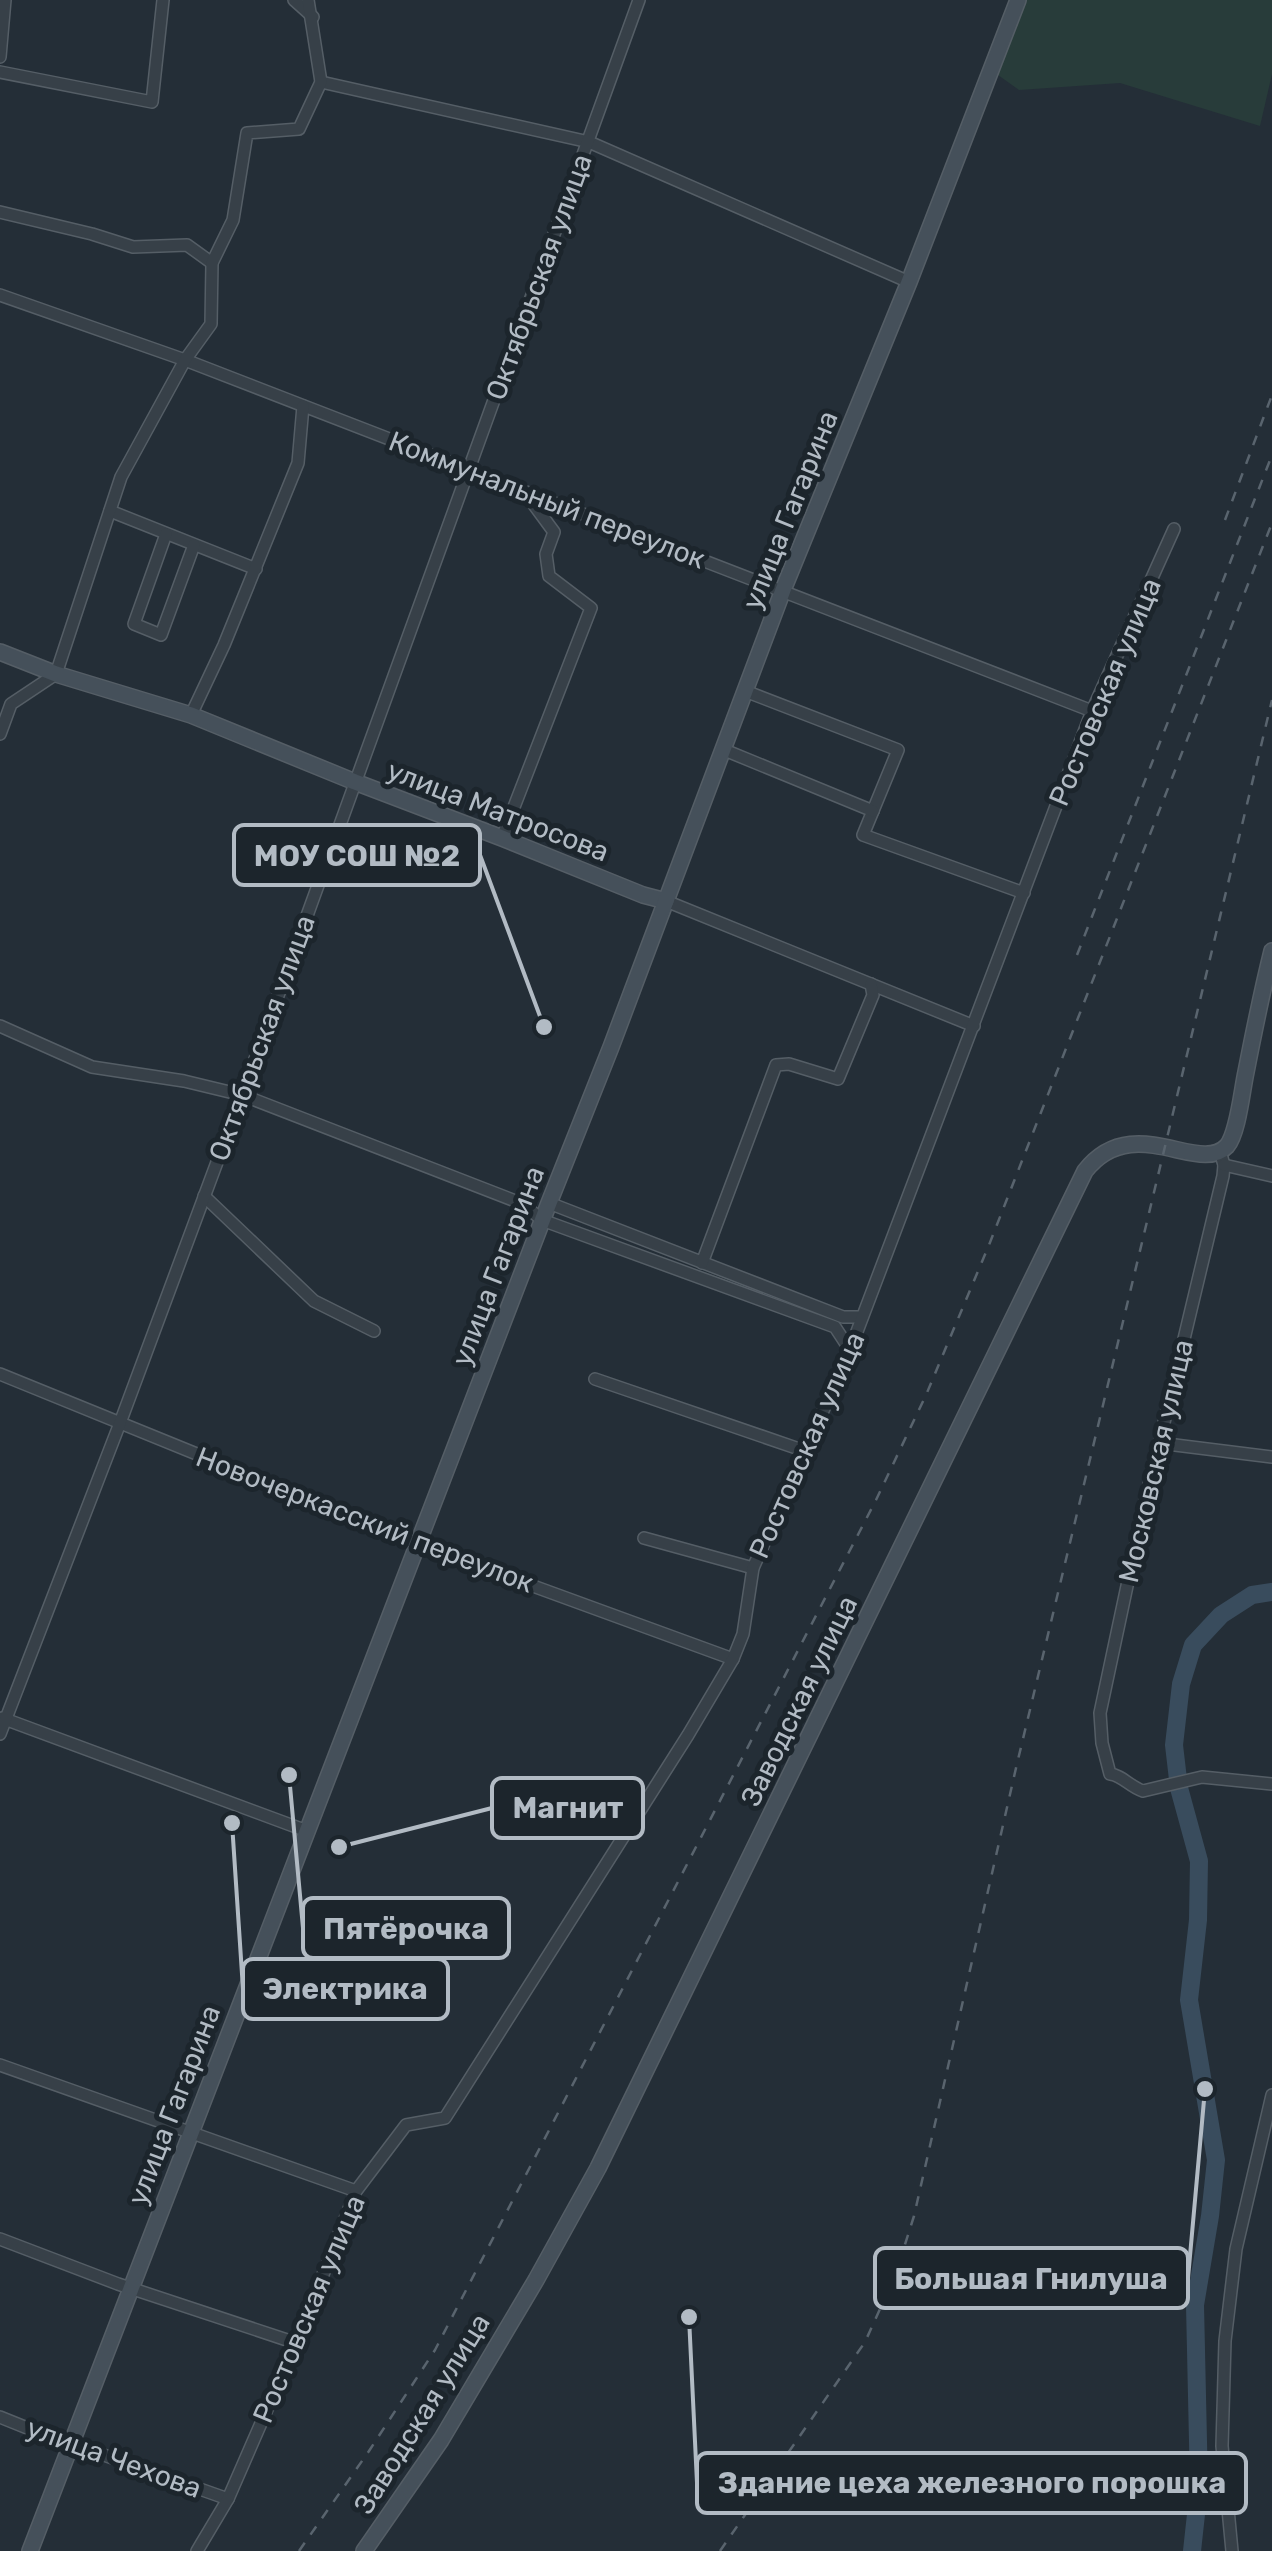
<svg xmlns="http://www.w3.org/2000/svg" width="1272" height="2551" viewBox="0 0 1272 2551" font-family="Rubik,sans-serif">
  <style>
    .green { fill: #283c3a }
    .lines { fill: none; stroke-linecap: round; stroke-linejoin: round }
    .river { stroke: #394c5d; stroke-width: 18 }
    .street-casing { stroke: #555e66; stroke-width: 14 }
    .secondary-casing { stroke: #555e66; stroke-width: 18 }
    .street { stroke: #374048; stroke-width: 11 }
    .secondary { stroke: #45505a; stroke-width: 15 }
    .rail { stroke: #59646e; stroke-width: 2.5; stroke-dasharray: 10 10; stroke-linecap: butt }
    .labels { text-anchor: middle; dominant-baseline: central; stroke-width: 10; stroke-linejoin: round; paint-order: stroke }
    .street-label { font-size: 28px; fill: #b2bbc4; stroke: #1c252c }
    .leader { fill: none; stroke: #b2bbc4; stroke-width: 4 }
    .callout-dot { fill: #b2bbc4; stroke: #1c252c; stroke-width: 4 }
    .callout { fill: #1c252c; stroke: #b2bbc4; stroke-width: 4 }
    .callout-label { font-size: 30px; text-anchor: middle; font-weight: bold; fill: #b2bbc4 }
  </style>
  <rect width="100%" height="100%" fill="#242e37"/>
  <!-- green -->
  <polygon class="green" points="1009,0 1272,0 1272,74 1260,126 1120,83 1019,90 984,65"/>
  <g class="lines">
    <!-- river -->
    <polyline class="river" points="1192,2551 1199,2487 1195,2305 1210,2216 1216,2160 1189,2000 1198,1920 1199,1861 1179,1788 1174,1745 1181,1684 1193,1645 1221,1615 1252,1595 1272,1592"/>
    <!-- street casing -->
    <g class="street-casing">
      <g id="street">
        <polyline points="294,0 313,17"/>
        <polyline points="0,57 5,0"/>
        <polyline points="0,72 152,102 163,0"/>
        <polyline points="321,82 589,142 909,282"/>
        <polyline points="0,212 92,234 133,247 187,245 212,263"/>
        <polyline points="0,295 185,360 1092,711"/>
        <polyline points="110,511 256,569"/>
        <polyline points="166,534 134,624 161,635 194,545"/>
        <polyline points="745,691 898,750 863,835 1024,893"/>
        <polyline points="191,715 224,645 298,463 303,406"/>
        <polyline points="0,734 11,704 56,674 121,477 185,360 211,324 212,263 233,220 247,133 299,129 321,82 308,0"/>
        <polyline points="722,749 873,811"/>
        <polyline points="502,838 591,608 549,576 546,554 554,532 526,494"/>
        <polyline points="666,901 974,1026"/>
        <polyline points="0,1026 92,1067 184,1081 242,1095 523,1204 542,1220 835,1327 850,1350"/>
        <path d="M1220,1151L1224,1165L1223,1176L1144,1506L1100,1713L1102,1743L1110,1774C1122,1775 1130,1787 1143,1791L1202,1777L1272,1784"/>
        <polyline points="1224,1165 1272,1176"/>
        <polyline points="204,1196 314,1301 374,1331"/>
        <polyline points="549,1203 843,1317 862,1317"/>
        <polyline points="702,1263 776,1065 789,1064 838,1079 873,995 871,984"/>
        <polyline points="0,1374 418,1544 733,1659"/>
        <polyline points="595,1379 805,1451"/>
        <polyline points="1159,1443 1272,1457"/>
        <polyline points="644,1538 753,1568"/>
        <polyline points="2,1718 307,1831"/>
        <polyline points="0,1734 120,1423 242,1095 639,0"/>
        <polyline points="0,2065 356,2191"/>
        <polyline points="0,2239 118,2284 296,2343"/>
        <polyline points="0,2417 57,2440 70,2443 228,2499"/>
        <polyline points="197,2551 228,2499 296,2343 356,2191 406,2125 445,2118 688,1735 733,1659 743,1634 753,1568 850,1350 1092,711 1174,529"/>
        <polyline points="1232,2551 1222,2446 1225,2341 1236,2249 1272,2095"/>
      </g>
    </g>
    <!-- secondary casing -->
    <g class="secondary-casing">
      <g id="secondary">
        <polyline points="0,652 56,674 191,715 355,782 502,838 643,895 666,901"/>
        <polyline points="30,2551 549,1203 611,1047 783,590 909,282 1018,0"/>
        <path d="M364,2551L441,2440L536,2280L598,2168L1085,1171C1133,1110 1199,1176 1227,1146C1238,1133 1242,1090 1246,1072C1254,1031 1262,991 1272,951"/>
      </g>
    </g>
    <!-- street -->
    <use href="#street" class="street"/>
    <!-- secondary -->
    <use href="#secondary" class="secondary"/>
    <!-- rail -->
    <g class="rail">
      <polyline points="1225,520 1272,395"/>
      <polyline points="1077,955 1272,455"/>
      <polyline points="299,2551 369,2451 435,2350 876,1500 926,1395 989,1245 1272,523"/>
      <polyline points="720,2551 865,2342 895,2276 914,2216 1016,1768 1272,700"/>
    </g>
  </g>
  <g class="labels">
    <!-- street labels -->
    <g class="street-label">
      <text transform="translate(539 277) rotate(-70)">Октябрьская улица</text>
      <text transform="translate(547 500) rotate(21)">Коммунальный переулок</text>
      <text transform="translate(790 510) rotate(-68)">улица Гагарина</text>
      <text transform="translate(1105 692) rotate(-67)">Ростовская улица</text>
      <text transform="translate(498 811) rotate(21)">улица Матросова</text>
      <text transform="translate(262 1038) rotate(-70)">Октябрьская улица</text>
      <text transform="translate(498 1266) rotate(-69)">улица Гагарина</text>
      <text transform="translate(807 1445) rotate(-66)">Ростовская улица</text>
      <text transform="translate(1156 1461) rotate(-77)">Московская улица</text>
      <text transform="translate(365 1520) rotate(21)">Новочеркасский переулок</text>
      <text transform="translate(799 1701) rotate(-64)">Заводская улица</text>
      <text transform="translate(174 2105) rotate(-69)">улица Гагарина</text>
      <text transform="translate(309 2309) rotate(-67)">Ростовская улица</text>
      <text transform="translate(422 2414) rotate(-58)">Заводская улица</text>
      <text transform="translate(114 2458) rotate(20)">улица Чехова</text>
    </g>
  </g>
  <!-- callouts -->
  <path class="leader" d="M544 1027L480 855M339 1847L492 1808M289 1775L303 1928M232 1823L243 1989M1205 2089L1188 2278M689 2317L697 2483"/>
  <g class="callout-dot">
    <circle cx="544" cy="1027" r="10"/>
    <circle cx="339" cy="1847" r="10"/>
    <circle cx="289" cy="1775" r="10"/>
    <circle cx="232" cy="1823" r="10"/>
    <circle cx="1205" cy="2089" r="10"/>
    <circle cx="689" cy="2317" r="10"/>
  </g>
  <g class="callout">
    <rect x="234" y="825" width="246" height="60" rx="10"/>
    <rect x="492" y="1778" width="151" height="60" rx="10"/>
    <rect x="303" y="1898" width="206" height="60" rx="10"/>
    <rect x="243" y="1959" width="205" height="60" rx="10"/>
    <rect x="875" y="2248" width="313" height="60" rx="10"/>
    <rect x="697" y="2453" width="549" height="60" rx="10"/>
  </g>
  <g class="callout-label">
    <text x="357" y="866">МОУ СОШ №2</text>
    <text x="568" y="1818">Магнит</text>
    <text x="406" y="1939">Пятёрочка</text>
    <text x="345" y="1999">Электрика</text>
    <text x="1031" y="2289">Большая Гнилуша</text>
    <text x="972" y="2493">Здание цеха железного порошка</text>
  </g>
</svg>
